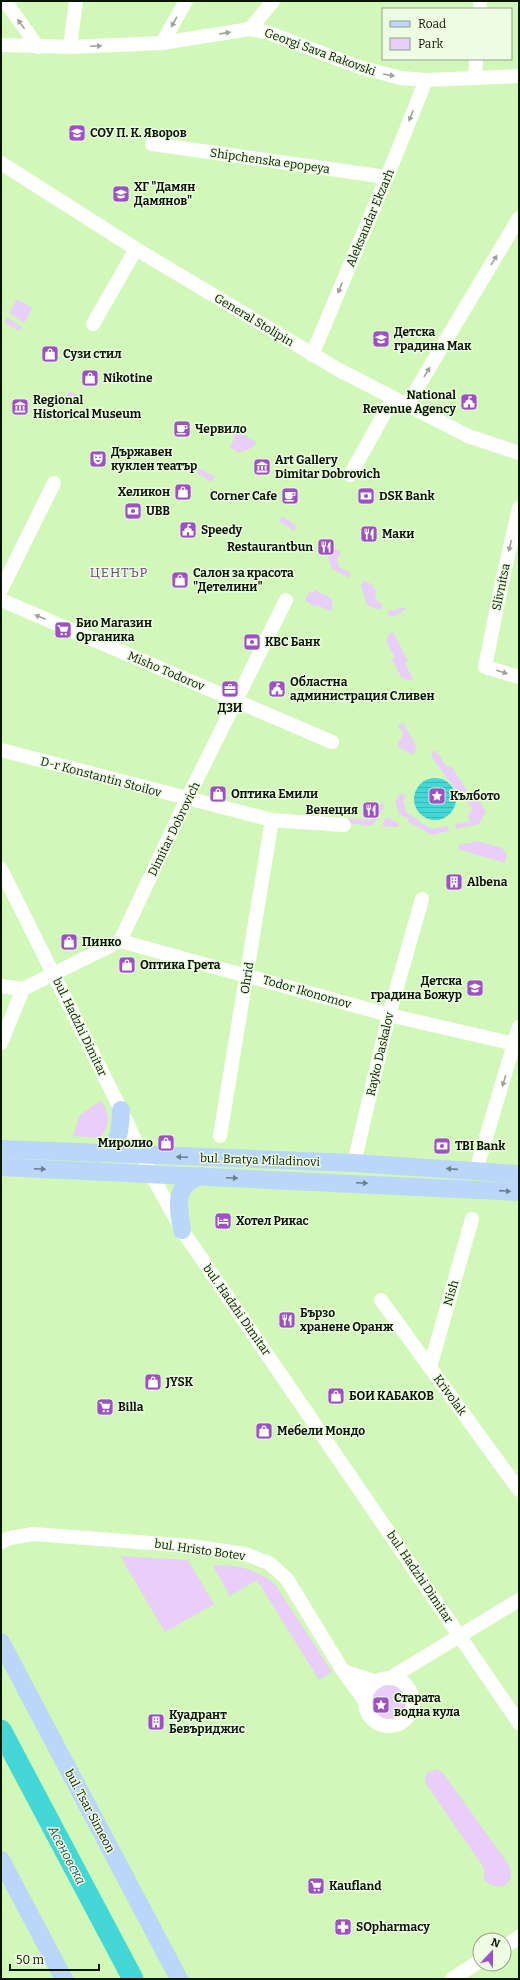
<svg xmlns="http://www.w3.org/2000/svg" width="520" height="1980" viewBox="0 0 520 1980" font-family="Bitter,serif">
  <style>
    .green { fill: #e9cef9 }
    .water { fill: url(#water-rules) }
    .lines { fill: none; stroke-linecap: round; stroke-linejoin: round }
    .river { stroke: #43d8d5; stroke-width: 21 }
    .minor { stroke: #fff; stroke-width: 14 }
    .major { stroke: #bad7fa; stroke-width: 18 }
    .oneway { fill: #9da29a }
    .oneway2 { fill: #6a808a }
    .labels { text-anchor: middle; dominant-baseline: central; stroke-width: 3; stroke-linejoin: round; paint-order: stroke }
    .street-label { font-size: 12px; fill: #091602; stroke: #edfde4 }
    .poi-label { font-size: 12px; font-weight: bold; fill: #091602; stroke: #edfde4; text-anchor: start }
    .neighbourhood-label { font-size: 13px; letter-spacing: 1px; fill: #69447d; stroke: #edfde4 }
    .water-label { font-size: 13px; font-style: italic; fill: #355453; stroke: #edfde4 }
  </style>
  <defs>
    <pattern id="water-rules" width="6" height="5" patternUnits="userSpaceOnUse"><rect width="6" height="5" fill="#43d8d5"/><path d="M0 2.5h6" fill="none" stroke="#39b9b5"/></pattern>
  </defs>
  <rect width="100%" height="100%" fill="#d1f8b8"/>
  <!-- green -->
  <g class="green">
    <polygon points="17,299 32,308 24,323 9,313"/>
    <polygon points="7,317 22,327 19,331 4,322"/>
    <polygon points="69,391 85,400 82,405 66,396"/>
    <polygon points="236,430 256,442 252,448 238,453 230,447 234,439 233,434"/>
    <polygon points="199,468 215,477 211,482 196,472"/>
    <polygon points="282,516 297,526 294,531 279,521"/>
    <polygon points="333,547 341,552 337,559 339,567 351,573 349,578 331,568 328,556"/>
    <polygon points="363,580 373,585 372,588 377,590 375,594 377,601 383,605 380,610 367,605 361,585"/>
    <polygon points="315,590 331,598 333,606 330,611 317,605 316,607 305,601 309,591 313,593"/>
    <polygon points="402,607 407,609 392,617 387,614 390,609 394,611"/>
    <polygon points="393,632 408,661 405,663 413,679 410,681 401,677 392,659 395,658 386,641 389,634"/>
    <polygon points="403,723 417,747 413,755 397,746 403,734 398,725"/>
    <polygon points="433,751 436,751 447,767 451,766 467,790 462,796 460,796 431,756"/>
    <polygon points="472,791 486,811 479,824 456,829 455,824 468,822 470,819 468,816 472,808 465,800"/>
    <polygon points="400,793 406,796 403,801 407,813 418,819 417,821 432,829 448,826 449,831 432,835 408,822 409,819 399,814 395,802"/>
    <polygon points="381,803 385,805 374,824 369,826 347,823 348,818 371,820"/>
    <polygon points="386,817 399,823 398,827 386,827 382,825"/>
    <polygon points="477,841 502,848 507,855 505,863 458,849 460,844 471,843"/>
    <path d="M100,1101C111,1113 110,1126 100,1138L73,1136L80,1115Z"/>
    <polygon points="120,1556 188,1560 214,1604 165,1632"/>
    <path d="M215,1565C238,1565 256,1569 275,1584L332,1672L319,1680L257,1580L230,1596L213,1566Z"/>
    <circle cx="389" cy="1702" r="20"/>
    <path d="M437,1769L443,1773L509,1865C517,1884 499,1894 484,1880V1868L426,1784L425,1778L427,1773Z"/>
  </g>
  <!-- water -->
  <circle class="water" cx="435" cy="799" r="21"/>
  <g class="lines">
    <!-- river -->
    <polyline class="river" points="1,1730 133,1979"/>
    <!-- minor -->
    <g class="minor">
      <polyline points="5,1 38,47"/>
      <polyline points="480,9 480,1"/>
      <polyline points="250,29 273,1"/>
      <polyline points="162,43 186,1"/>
      <polyline points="1,45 70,47 162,43 250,29 269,33 359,67 401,78 426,80 519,76"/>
      <polyline points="70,47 76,1"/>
      <polyline points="475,78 476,59"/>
      <polyline points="152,144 387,177"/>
      <polyline points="1,163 136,249 339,370 468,436 519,453"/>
      <polyline points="93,324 136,249"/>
      <polyline points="312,355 387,177 426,80"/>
      <polyline points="407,405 519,218"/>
      <polyline points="350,475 393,398"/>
      <polyline points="519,508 502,582 485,667 519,677"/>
      <polyline points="1,590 54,483"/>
      <polyline points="1,600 332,742"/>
      <polyline points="1,750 272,820 344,825"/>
      <polyline points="1,869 121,1110 151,1174 182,1230 519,1723"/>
      <polyline points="120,941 389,1015 519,1045"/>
      <polyline points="1,986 23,989 120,941 187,799 286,600"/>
      <polyline points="1,1043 23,989"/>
      <polyline points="220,1136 272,820"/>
      <polyline points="354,1163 389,1015 422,899"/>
      <polyline points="476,1171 519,1027"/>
      <polyline points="381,1300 519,1490"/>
      <polyline points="430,1367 472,1219"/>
      <polyline points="1,1542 10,1538 33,1534 190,1546 245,1554 269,1563 287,1579 343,1671 365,1701"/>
      <polyline points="343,1671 376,1682"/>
      <polyline points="390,1678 519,1600"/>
      <circle cx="389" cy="1702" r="24"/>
      <polyline points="504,1947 519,1937"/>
      <polyline points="452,1979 480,1961"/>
    </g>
    <!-- major -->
    <g class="major">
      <polyline points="1,1149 354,1163 519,1174"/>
      <path d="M98,1154C121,1144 120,1132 121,1110"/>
      <polyline points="1,1167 519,1192"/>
      <path d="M182,1230C178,1206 173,1185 201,1176"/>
      <polyline points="1,1642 179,1979"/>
      <polyline points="1,1860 64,1979"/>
    </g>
  </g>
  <!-- one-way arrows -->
  <defs><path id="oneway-solid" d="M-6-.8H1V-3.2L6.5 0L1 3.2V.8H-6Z"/></defs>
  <g class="oneway">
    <use href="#oneway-solid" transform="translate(174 22) rotate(119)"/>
    <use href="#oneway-solid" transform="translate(21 24) rotate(-126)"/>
    <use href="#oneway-solid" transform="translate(225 33) rotate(-9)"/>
    <use href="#oneway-solid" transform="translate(96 46) rotate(-2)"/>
    <use href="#oneway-solid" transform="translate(389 75) rotate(10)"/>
    <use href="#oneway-solid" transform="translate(411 116) rotate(111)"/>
    <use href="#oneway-solid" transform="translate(494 260) rotate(-59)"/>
    <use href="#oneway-solid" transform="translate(340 288) rotate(113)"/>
    <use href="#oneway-solid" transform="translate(427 372) rotate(-59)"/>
    <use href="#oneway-solid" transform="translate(510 546) rotate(103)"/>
    <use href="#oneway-solid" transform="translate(40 617) rotate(-157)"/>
    <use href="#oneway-solid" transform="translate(502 672) rotate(17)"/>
    <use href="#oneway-solid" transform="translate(504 1081) rotate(107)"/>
  </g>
  <g class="oneway2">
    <use href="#oneway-solid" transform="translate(182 1157) rotate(-178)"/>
    <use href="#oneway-solid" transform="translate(40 1169) rotate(3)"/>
    <use href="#oneway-solid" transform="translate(452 1169) rotate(-176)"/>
    <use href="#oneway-solid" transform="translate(232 1178) rotate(2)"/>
    <use href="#oneway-solid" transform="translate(362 1183) rotate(3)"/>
    <use href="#oneway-solid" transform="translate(505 1191) rotate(4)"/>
  </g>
  <!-- icons -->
  <defs>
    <g id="school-square" transform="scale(0.9)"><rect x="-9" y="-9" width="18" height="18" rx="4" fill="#9e51c3" stroke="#edfde4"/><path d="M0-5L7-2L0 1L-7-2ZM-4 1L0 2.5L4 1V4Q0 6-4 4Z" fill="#fff"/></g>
    <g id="shop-square" transform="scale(0.9)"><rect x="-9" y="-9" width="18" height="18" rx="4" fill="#9e51c3" stroke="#edfde4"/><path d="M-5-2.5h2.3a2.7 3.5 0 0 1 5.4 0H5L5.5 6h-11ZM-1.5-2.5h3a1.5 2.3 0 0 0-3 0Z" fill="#fff"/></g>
    <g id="civic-square" transform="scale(0.9)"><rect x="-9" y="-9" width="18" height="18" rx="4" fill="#9e51c3" stroke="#edfde4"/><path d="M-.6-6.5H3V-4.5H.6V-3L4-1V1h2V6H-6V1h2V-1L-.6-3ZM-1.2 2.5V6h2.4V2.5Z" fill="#fff"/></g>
    <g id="museum-square" transform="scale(0.9)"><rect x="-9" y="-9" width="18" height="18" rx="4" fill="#9e51c3" stroke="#edfde4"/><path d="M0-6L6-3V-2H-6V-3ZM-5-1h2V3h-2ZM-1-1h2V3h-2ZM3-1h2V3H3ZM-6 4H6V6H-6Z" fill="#fff"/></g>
    <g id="cafe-square" transform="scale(0.9)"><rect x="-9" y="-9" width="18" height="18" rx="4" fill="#9e51c3" stroke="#edfde4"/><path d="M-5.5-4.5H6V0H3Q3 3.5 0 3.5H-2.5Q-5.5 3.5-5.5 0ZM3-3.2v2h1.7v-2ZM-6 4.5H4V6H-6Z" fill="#fff"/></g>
    <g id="theatre-square" transform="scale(0.9)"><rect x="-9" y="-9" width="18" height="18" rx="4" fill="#9e51c3" stroke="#edfde4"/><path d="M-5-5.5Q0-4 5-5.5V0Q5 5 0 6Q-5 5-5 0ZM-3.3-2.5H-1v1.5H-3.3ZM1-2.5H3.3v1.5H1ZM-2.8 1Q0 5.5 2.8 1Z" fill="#fff"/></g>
    <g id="bank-square" transform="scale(0.9)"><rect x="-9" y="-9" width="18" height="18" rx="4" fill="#9e51c3" stroke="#edfde4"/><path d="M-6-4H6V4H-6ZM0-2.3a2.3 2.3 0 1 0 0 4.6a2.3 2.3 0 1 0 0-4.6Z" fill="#fff"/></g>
    <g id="restaurant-square" transform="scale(0.9)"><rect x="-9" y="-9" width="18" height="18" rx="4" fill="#9e51c3" stroke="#edfde4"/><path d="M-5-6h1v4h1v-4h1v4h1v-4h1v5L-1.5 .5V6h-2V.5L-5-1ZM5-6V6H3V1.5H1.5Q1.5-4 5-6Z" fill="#fff"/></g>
    <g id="supermarket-square" transform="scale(0.9)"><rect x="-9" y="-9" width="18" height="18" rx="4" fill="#9e51c3" stroke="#edfde4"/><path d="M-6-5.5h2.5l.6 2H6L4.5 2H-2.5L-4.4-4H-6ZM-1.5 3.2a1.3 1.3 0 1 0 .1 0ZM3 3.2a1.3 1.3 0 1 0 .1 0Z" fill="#fff"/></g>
    <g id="office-square" transform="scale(0.9)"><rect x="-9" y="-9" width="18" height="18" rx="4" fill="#9e51c3" stroke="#edfde4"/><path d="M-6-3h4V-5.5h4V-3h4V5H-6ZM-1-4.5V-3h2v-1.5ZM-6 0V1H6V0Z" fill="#fff"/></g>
    <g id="sight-square" transform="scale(0.9)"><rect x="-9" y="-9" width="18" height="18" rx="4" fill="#9e51c3" stroke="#edfde4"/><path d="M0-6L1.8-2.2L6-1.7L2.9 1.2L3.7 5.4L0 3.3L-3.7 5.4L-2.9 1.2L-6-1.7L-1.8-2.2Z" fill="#fff"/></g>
    <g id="building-square" transform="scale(0.9)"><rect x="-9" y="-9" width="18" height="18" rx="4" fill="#9e51c3" stroke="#edfde4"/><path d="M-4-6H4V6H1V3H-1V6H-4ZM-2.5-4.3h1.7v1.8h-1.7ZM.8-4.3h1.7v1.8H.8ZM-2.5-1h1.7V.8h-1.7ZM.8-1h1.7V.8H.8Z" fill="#fff"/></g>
    <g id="hotel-square" transform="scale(0.9)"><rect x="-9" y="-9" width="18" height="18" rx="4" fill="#9e51c3" stroke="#edfde4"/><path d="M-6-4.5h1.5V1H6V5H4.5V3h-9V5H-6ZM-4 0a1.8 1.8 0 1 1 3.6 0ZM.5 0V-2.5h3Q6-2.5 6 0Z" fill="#fff"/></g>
    <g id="pharmacy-square" transform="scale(0.9)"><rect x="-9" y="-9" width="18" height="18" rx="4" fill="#9e51c3" stroke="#edfde4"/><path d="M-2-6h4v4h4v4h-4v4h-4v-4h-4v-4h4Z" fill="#fff"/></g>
  </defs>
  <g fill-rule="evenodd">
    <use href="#school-square" x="77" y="133"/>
    <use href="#school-square" x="121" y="194"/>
    <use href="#school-square" x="381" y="339"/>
    <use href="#shop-square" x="50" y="354"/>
    <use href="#shop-square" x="90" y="378"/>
    <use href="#civic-square" x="469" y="402"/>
    <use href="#museum-square" x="20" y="407"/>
    <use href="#cafe-square" x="182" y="429"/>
    <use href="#theatre-square" x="98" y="459"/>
    <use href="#museum-square" x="262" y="467"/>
    <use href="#shop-square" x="183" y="492"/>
    <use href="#cafe-square" x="290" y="496"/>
    <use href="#bank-square" x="366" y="496"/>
    <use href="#bank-square" x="133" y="511"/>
    <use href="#civic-square" x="188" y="530"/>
    <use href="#restaurant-square" x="369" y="534"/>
    <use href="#restaurant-square" x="326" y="547"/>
    <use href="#shop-square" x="180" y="580"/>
    <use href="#supermarket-square" x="63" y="630"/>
    <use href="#bank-square" x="252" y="642"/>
    <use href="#office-square" x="230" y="689"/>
    <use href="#civic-square" x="277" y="689"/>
    <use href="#shop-square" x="218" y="794"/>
    <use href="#sight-square" x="437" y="796"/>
    <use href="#restaurant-square" x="371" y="810"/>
    <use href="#building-square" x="454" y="882"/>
    <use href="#shop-square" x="69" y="942"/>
    <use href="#shop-square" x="127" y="965"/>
    <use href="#school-square" x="475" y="988"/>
    <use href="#shop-square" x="166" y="1143"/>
    <use href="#bank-square" x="442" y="1146"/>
    <use href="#hotel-square" x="223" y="1221"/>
    <use href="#restaurant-square" x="287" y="1320"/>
    <use href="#shop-square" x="153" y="1382"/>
    <use href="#shop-square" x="336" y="1396"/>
    <use href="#supermarket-square" x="105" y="1407"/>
    <use href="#shop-square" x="264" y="1431"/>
    <use href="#sight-square" x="381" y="1705"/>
    <use href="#building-square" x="156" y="1722"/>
    <use href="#supermarket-square" x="316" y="1886"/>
    <use href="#pharmacy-square" x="343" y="1927"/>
  </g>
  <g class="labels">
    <!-- street labels -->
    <g class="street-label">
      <text transform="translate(320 52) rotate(20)">Georgi Sava Rakovski</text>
      <text transform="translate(270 161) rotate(8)">Shipchenska epopeya</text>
      <text transform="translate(370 218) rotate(-67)">Aleksandar Ekzarh</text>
      <text transform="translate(254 320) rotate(31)">General Stolipin</text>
      <text transform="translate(501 587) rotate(-78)">Slivnitsa</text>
      <text transform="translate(166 671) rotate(23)">Misho Todorov</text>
      <text transform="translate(101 777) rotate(15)">D-r Konstantin Stoilov</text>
      <text transform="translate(174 829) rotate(-64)">Dimitar Dobrovich</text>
      <text transform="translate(247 978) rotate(-81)">Ohrid</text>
      <text transform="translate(307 992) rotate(16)">Todor Ikonomov</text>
      <text transform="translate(80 1027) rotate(64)">bul. Hadzhi Dimitar</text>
      <text transform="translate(380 1054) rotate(-77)">Rayko Daskalov</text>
      <text transform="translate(260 1160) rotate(2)">bul. Bratya Miladinovi</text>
      <text transform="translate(451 1293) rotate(-74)">Nish</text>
      <text transform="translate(237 1310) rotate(55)">bul. Hadzhi Dimitar</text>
      <text transform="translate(450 1395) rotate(54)">Krivolak</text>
      <text transform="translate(200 1550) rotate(8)">bul. Hristo Botev</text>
      <text transform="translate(420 1577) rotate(56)">bul. Hadzhi Dimitar</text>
      <text transform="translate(90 1811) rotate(62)">bul. Tsar Simeon</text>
    </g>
    <!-- poi labels -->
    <g class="poi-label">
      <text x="90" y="133">СОУ П. К. Яворов</text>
      <text x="134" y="187">ХГ "Дамян<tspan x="134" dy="14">Дамянов"</tspan></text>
      <text x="394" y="332">Детска<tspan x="394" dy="14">градина Мак</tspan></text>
      <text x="63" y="354">Сузи стил</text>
      <text x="103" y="378">Nikotine</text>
      <text x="456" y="395" text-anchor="end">National<tspan x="456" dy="14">Revenue Agency</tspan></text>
      <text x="33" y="400">Regional<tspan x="33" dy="14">Historical Museum</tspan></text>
      <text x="195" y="429">Червило</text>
      <text x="111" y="452">Държавен<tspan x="111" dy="14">куклен театър</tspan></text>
      <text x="275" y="460">Art Gallery<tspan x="275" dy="14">Dimitar Dobrovich</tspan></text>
      <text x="170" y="492" text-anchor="end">Хеликон</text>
      <text x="277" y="496" text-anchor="end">Corner Cafe</text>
      <text x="379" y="496">DSK Bank</text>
      <text x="146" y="511">UBB</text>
      <text x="201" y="530">Speedy</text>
      <text x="382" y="534">Маки</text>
      <text x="313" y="547" text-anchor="end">Restaurantbun</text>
      <text x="193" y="573">Салон за красота<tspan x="193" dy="14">"Детелини"</tspan></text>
      <text x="76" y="623">Био Магазин<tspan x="76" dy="14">Органика</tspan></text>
      <text x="265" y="642">КВС Банк</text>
      <text x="290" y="682">Областна<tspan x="290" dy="14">администрация Сливен</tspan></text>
      <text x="230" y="708" text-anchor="middle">ДЗИ</text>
      <text x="231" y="794">Оптика Емили</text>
      <text x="450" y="796">Кълбото</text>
      <text x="358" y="810" text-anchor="end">Венеция</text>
      <text x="467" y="882">Albena</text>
      <text x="82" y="942">Пинко</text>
      <text x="140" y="965">Оптика Грета</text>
      <text x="462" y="981" text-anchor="end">Детска<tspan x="462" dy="14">градина Божур</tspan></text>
      <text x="153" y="1143" text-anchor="end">Миролио</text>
      <text x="455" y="1146">TBI Bank</text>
      <text x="236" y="1221">Хотел Рикас</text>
      <text x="300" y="1313">Бързо<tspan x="300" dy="14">хранене Оранж</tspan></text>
      <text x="166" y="1382">JYSK</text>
      <text x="349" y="1396">БОИ КАБАКОВ</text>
      <text x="118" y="1407">Billa</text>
      <text x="277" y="1431">Мебели Мондо</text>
      <text x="394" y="1698">Старата<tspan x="394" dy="14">водна кула</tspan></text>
      <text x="169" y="1715">Куадрант<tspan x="169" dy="14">Бевъриджис</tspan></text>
      <text x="329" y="1886">Kaufland</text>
      <text x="356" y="1927">SOpharmacy</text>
    </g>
    <!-- neighbourhood labels -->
    <g class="neighbourhood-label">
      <text x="119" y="572">ЦЕНТЪР</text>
    </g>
    <!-- water labels -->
    <g class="water-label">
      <text transform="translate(67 1855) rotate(62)">Асеновска</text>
    </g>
  </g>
  <!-- border -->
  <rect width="520" height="1980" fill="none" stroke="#091602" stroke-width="4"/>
  <!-- legend -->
  <rect x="382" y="8" width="130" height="52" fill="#edfde4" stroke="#92a18a"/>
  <rect x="390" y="21" width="20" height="6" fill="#bad7fa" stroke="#92a18a"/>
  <text x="418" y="28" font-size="12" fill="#091602">Road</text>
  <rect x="390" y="38" width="20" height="12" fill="#e9cef9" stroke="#92a18a"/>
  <text x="418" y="48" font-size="12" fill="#091602">Park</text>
  <!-- north arrow -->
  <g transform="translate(492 1952) rotate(22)"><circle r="19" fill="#edfde4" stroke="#92a18a"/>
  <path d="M0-3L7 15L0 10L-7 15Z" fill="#9e51c3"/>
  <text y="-6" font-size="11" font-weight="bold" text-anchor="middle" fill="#091602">N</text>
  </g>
  <!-- scale -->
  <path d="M10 1964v6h89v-6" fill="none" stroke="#091602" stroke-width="2"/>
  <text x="16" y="1964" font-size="12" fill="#091602" stroke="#edfde4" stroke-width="3" paint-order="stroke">50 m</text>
</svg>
